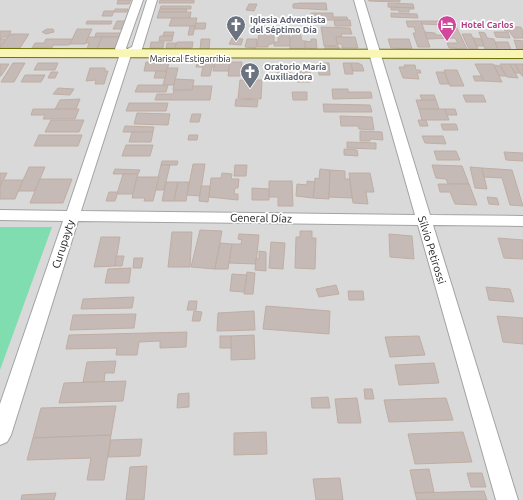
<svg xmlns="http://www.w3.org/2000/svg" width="523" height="500" viewBox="0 0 523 500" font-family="Ubuntu,sans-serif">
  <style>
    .residential { fill: #dad9d9 }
    .pitch { fill: #7fddb0 }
    .building { fill: #c5bab5; stroke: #bfaea4 }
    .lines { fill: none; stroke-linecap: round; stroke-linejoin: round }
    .street-casing { stroke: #a3a3a3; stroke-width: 2 }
    .secondary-casing { stroke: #717205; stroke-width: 2 }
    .street { fill: #fff; fill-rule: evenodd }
    .secondary { fill: #f9f6b5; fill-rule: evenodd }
    .labels { text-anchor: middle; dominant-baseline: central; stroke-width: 3.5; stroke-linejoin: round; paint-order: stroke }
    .far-worship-label { font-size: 9px; font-weight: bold; fill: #5b616d; stroke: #fff; text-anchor: start }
    .far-hotel-label { font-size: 9px; font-weight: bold; fill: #b23c85; stroke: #fff; text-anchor: start }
    .far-street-label { font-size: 9px; fill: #1c1c1c; stroke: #fff }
    .street-label { font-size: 11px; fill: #1c1c1c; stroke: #fff }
  </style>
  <rect width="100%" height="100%" fill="#eee9e2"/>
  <!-- residential -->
  <rect class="residential" x="0" y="0" width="523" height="500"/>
  <!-- pitch -->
  <polygon class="pitch" points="0,227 52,227 0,370"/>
  <!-- building -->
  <g class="building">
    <polygon points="118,0 131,0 129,4 117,4"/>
    <polygon points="160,0 194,0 194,3 159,3"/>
    <polygon points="368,0 400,0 400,2 369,1"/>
    <polygon points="300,3 326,3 327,10 293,8 293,4"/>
    <polygon points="388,3 413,4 414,8 388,7"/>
    <polygon points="249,4 257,4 254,11 246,10"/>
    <polygon points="161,6 191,6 191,9 160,9"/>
    <polygon points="391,7 414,8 414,9 409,9 409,12 399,12 399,10 391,10"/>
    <polygon points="115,9 128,9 127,12 114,12"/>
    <polygon points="160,9 187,9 186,12 159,12"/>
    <polygon points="104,11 114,11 112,16 102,16"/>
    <polygon points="159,12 191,12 190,18 157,18"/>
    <polygon points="311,13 333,13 333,17 347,17 348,20 311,20"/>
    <polygon points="391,13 417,14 418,18 391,17"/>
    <polygon points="172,18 197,18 195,26 169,26"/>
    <polygon points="336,20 350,20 351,26 335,26 334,21"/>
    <polygon points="87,21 112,21 111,24 86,24"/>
    <polygon points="117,21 130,21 127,29 113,29"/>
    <polygon points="406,21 421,21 430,47 418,47 413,33 416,33 414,27 408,27"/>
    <polygon points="421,21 444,21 445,25 422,24"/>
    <polygon points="196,23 206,23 205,29 195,29"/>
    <polygon points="449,24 455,24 467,49 449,48 447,43 458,43 455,38 427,39 425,32 435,33 436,35 451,35 448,27 451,27"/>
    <polygon points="500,24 510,24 512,27 521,27 523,31 523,38 514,38 509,31 505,31"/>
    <polygon points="190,26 195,26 193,35 188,35"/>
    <polygon points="321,27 350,28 352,34 341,34 342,37 336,37 338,46 324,46"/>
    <polygon points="47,29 53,29 54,32 46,34 42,32"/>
    <polygon points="77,29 92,29 85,44 70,44"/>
    <polygon points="0,31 11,31 8,37 2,37 1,39 7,39 0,48"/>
    <polygon points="278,31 290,31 290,46 274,46 274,42 278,42 278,36 282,36 282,34 278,34"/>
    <polygon points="164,32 174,32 173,36 163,36"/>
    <polygon points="259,32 274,33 274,43 268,45 268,47 257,47"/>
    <polygon points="293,32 300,32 302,41 305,41 305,49 290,49 290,38 292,38"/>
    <polygon points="479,32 485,33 487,38 494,39 498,50 485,49"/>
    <polygon points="494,32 508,32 510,38 496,37"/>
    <polygon points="96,33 122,33 121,37 95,37"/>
    <polygon points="10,34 29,34 20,48 0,48"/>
    <polygon points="462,34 471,34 478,49 469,49"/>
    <polygon points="160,36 173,36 172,41 159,41"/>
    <polygon points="88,37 102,37 97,49 87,49 89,43 86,43"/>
    <polygon points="102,37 121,37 117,48 97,49"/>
    <polygon points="336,37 355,37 358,48 342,48 342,44 337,44"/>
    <polygon points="232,38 243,39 241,45 229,44"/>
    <polygon points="473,38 481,39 484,46 477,46"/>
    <polygon points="46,39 72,39 69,45 53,45 52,48 32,48 35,43 44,43"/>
    <polygon points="201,39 210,39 209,49 200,50"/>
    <polygon points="247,39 257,39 256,48 245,47"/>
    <polygon points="311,39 316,39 317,49 305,48 305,41 311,42"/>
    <polygon points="388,39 409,39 412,49 391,48"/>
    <polygon points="514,40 523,41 523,49 517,49"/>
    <polygon points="151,42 164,42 163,48 150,48"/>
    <polygon points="177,42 193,42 192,48 175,48"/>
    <polygon points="495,42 508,42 511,50 498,50"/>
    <polygon points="167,43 176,43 175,48 166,48"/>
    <polygon points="325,46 339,47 340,50 325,50"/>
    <polygon points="146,62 169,62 167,71 144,71"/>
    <polygon points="197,62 215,62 214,67 212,67 210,76 201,76 203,67 196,67"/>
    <polygon points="215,62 230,62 229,71 213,71"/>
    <polygon points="230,62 242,62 240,76 228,76"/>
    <polygon points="13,63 25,63 14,82 1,82"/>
    <polygon points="38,63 58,63 55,70 34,70"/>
    <polygon points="318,63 329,63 330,75 319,75"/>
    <polygon points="343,63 351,63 353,74 345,74"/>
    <polygon points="351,63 358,63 362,65 364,71 353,71"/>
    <polygon points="0,64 9,64 1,76 0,76"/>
    <polygon points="475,64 493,64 502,82 484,81"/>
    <polygon points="500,64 510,64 518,78 507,77"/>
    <polygon points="510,64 515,64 521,73 515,73"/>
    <polygon points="515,64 523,64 523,76 522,76"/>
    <polygon points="404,65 415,65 416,70 420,70 421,73 417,73 419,79 403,78 399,67 405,67"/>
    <polygon points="494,65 500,66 506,76 499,76"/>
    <polygon points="277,67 290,67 291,81 277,81"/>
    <polygon points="90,68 105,68 105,71 108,71 104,84 95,84 96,80 86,81"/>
    <polygon points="167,68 178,68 174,85 163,85"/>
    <polygon points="296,68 310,68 311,82 297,82"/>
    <polygon points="444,70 457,70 464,86 450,86"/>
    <polygon points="156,71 167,71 165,78 154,78"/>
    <polygon points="51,72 58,72 55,78 48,78"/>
    <polygon points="436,72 444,72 449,84 440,84"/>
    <polygon points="25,75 45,75 41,82 21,82"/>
    <polygon points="473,76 481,76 484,81 475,81"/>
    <polygon points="175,79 194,80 192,90 173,90"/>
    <polygon points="240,80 262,80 261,99 238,98"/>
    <polygon points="138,85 168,85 166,92 135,92"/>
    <polygon points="193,86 212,86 210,100 155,100 157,94 173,94 174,90 192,90"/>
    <polygon points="58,88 74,89 70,95 53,94"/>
    <polygon points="332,89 348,89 348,92 371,92 372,98 333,99"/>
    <polygon points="292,92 307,92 307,100 293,100"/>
    <polygon points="420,95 434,95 436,100 422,100"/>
    <polygon points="463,95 483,95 486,102 466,102"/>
    <polygon points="80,99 76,109 55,109 60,100"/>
    <polygon points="236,99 258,100 257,107 235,106"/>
    <polygon points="416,100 436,100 439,109 419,109"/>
    <polygon points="129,103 168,103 166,111 126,111"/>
    <polygon points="323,104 370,105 372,112 324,112"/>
    <polygon points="33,109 79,109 75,119 43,119 45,115 31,115"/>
    <polygon points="419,109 445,109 449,120 422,120"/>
    <polygon points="445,109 455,109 457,115 447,115"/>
    <polygon points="137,113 170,114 168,125 134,124"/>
    <polygon points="192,114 201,114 199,122 190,122"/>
    <polygon points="340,116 372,117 374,130 359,129 358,126 341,126"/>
    <polygon points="51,120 84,120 79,132 45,132"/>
    <polygon points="418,120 426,120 428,126 420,126"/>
    <polygon points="441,124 456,124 458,130 443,130"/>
    <polygon points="125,126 154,127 153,132 123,132"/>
    <polygon points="360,131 382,132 383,140 370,139 370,141 360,141"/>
    <polygon points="132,132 153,132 151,142 129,142"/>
    <polygon points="39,135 82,135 78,146 34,146"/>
    <polygon points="189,135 198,135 197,140 188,140"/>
    <polygon points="422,136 443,136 446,144 425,143"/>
    <polygon points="347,142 376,143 376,149 347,148"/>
    <polygon points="126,145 153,145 150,156 122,156"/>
    <polygon points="344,149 357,150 358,156 344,155"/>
    <polygon points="434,151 456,151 460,160 437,160"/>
    <polygon points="504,152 523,153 523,161 506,160"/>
    <polygon points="162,161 178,161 177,165 161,165"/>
    <polygon points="193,164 205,164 200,196 187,195"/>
    <polygon points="161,165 170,165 164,190 155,190"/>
    <polygon points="235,165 247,165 246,176 234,176"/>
    <polygon points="432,165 462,166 469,184 448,184 446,179 436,178"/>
    <polygon points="29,167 45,167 35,191 18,191"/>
    <polygon points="470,167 482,168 487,189 475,188"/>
    <polygon points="482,168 512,170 523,206 510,205 502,178 484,177"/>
    <polygon points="115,169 140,170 138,174 113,174"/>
    <polygon points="320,169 330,170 329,199 313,198 315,178 319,179"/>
    <polygon points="330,170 345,171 345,179 350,179 352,198 329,197"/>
    <polygon points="0,173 7,173 0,187"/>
    <polygon points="222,173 232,174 231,179 239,179 238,188 235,188 234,194 238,194 238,200 209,197 211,178 221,178"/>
    <polygon points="349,173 370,173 374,192 366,192 368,204 353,203"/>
    <polygon points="123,174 138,174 133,194 117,194"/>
    <polygon points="137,177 159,177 153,201 144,201 145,198 132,198"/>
    <polygon points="40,179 72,179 63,203 30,203"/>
    <polygon points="3,180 23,180 15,199 0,199 0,187"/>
    <polygon points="269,181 292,181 293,206 278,206 278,197 269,197"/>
    <polygon points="307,181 315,182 313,198 296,196 297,184 307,185"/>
    <polygon points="166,182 178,182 174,201 162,201"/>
    <polygon points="178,182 189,182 186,201 174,201"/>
    <polygon points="438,184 469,184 477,205 455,204 450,192 440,192"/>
    <polygon points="201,186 210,186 208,202 199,201"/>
    <polygon points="252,188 269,189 269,200 252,200"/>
    <polygon points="109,192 118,192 115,201 106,201"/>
    <polygon points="487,197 497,198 499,205 489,204"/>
    <polygon points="200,230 222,231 215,269 191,267"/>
    <polygon points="300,231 312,231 312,238 316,238 315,269 295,268 296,237 300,237"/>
    <polygon points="172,232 192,232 190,267 168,267"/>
    <polygon points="239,234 259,235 256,264 229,263 232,244 241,244 242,240 238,239"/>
    <polygon points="389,234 412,236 414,259 390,257"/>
    <polygon points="101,237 120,237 115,266 94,267"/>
    <polygon points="498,238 523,240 523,259 504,258"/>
    <polygon points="271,242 285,243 283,269 269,268"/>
    <polygon points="220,243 232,244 228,269 215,269"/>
    <polygon points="259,251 266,252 266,271 255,270 256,258 259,259"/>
    <polygon points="116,256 124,256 122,266 115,266"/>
    <polygon points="134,258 143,258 141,268 133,268"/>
    <polygon points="131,268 129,283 105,283 108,269"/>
    <polygon points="247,272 255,273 253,294 244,294"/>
    <polygon points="232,274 247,275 244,292 230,291"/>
    <polygon points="336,285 339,294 319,297 316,289"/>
    <polygon points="486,287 510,289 514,302 489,300"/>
    <polygon points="348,291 363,291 364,300 349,300"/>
    <polygon points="134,297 132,308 81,309 83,299"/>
    <polygon points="189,301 197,301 196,310 187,310"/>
    <polygon points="266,306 330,311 329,334 263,329"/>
    <polygon points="194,311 202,312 200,321 192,321"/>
    <polygon points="254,311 255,330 217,331 218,313"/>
    <polygon points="136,314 134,328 70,330 73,315"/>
    <polygon points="497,316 523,318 523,344 503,342"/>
    <polygon points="187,332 186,347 160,348 160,341 139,342 137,355 116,355 117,348 66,349 69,335"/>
    <polygon points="254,335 255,359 231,360 231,336"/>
    <rect x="220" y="336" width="11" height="12"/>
    <polygon points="419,336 425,355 390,357 385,337"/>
    <polygon points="116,361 114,373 105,373 104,382 83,382 87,362"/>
    <polygon points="434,363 439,383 399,385 395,365"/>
    <polygon points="126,381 123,401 59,403 64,383"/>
    <polygon points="364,389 372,389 374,399 365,399"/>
    <polygon points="189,393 189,407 177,408 178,394"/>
    <polygon points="328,397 330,408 312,408 311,398"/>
    <polygon points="357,398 361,423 338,423 335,399"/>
    <polygon points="446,398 453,420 389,422 384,400"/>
    <polygon points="116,406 111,435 33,438 41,408"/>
    <polygon points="266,432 267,454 234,455 234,433"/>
    <polygon points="463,432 472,462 415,464 408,434"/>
    <polygon points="111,435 104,480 87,480 91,458 27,460 33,438"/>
    <polygon points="142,439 140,456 108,457 111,440"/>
    <polygon points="147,466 144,500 126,500 130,467"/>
    <polygon points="429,469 434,492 415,493 410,470"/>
    <polygon points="467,473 482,473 486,487 471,487"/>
    <polygon points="340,478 343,500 316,500 313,479"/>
    <polygon points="484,491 487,500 417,500 415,493"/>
    <polygon points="56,493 54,500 21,500 22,495"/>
  </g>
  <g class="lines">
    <!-- street casing -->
    <g class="street-casing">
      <polygon id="street" points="133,0 143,0 126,48 127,49 132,47 147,0 157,0 142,49 141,51 131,55 81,211 415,215 354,0 364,0 430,215 523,216 523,226 433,225 518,500 496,500 418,225 78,221 11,435 7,442 0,445 0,404 63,221 0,220 0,210 67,211 120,54 115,49"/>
    </g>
    <!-- secondary casing -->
    <g class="secondary-casing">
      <polygon id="secondary" points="0,49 523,50 523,58 0,57"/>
    </g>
    <!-- street -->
    <use href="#street" class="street"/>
    <!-- secondary -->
    <use href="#secondary" class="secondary"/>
  </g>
  <!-- icons -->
  <defs>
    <g id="church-pin" transform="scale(1)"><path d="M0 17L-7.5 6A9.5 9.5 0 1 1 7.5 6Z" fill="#6b7280" stroke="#fff"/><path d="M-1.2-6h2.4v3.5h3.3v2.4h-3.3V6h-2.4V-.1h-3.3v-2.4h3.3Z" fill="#fff"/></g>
    <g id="hotel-pin" transform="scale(1)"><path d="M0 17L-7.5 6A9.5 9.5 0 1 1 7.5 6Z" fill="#d1479c" stroke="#fff"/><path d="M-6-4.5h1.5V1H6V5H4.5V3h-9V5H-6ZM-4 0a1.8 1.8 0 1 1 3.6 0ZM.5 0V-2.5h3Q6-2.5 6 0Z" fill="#fff"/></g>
  </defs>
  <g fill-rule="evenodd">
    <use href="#church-pin" x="236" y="25"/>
    <use href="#hotel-pin" x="447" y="25"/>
    <use href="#church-pin" x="250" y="72"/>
  </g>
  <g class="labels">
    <!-- far-worship labels -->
    <g class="far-worship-label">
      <text x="250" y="20">Iglesia Adventista<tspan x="250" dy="10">del Séptimo Día</tspan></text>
      <text x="264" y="67">Oratorio María<tspan x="264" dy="10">Auxiliadora</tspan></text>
    </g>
    <!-- far-hotel labels -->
    <g class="far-hotel-label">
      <text x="461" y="25">Hotel Carlos</text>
    </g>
    <!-- far-street labels -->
    <g class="far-street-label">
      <text x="190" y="59">Mariscal Estigarribia</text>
    </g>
    <!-- street labels -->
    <g class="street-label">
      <text transform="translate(261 218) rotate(1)">General Díaz</text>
      <text transform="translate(63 244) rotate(-72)">Curupayty</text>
      <text transform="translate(432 250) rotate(73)">Silvio Petirossi</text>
    </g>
  </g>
</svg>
